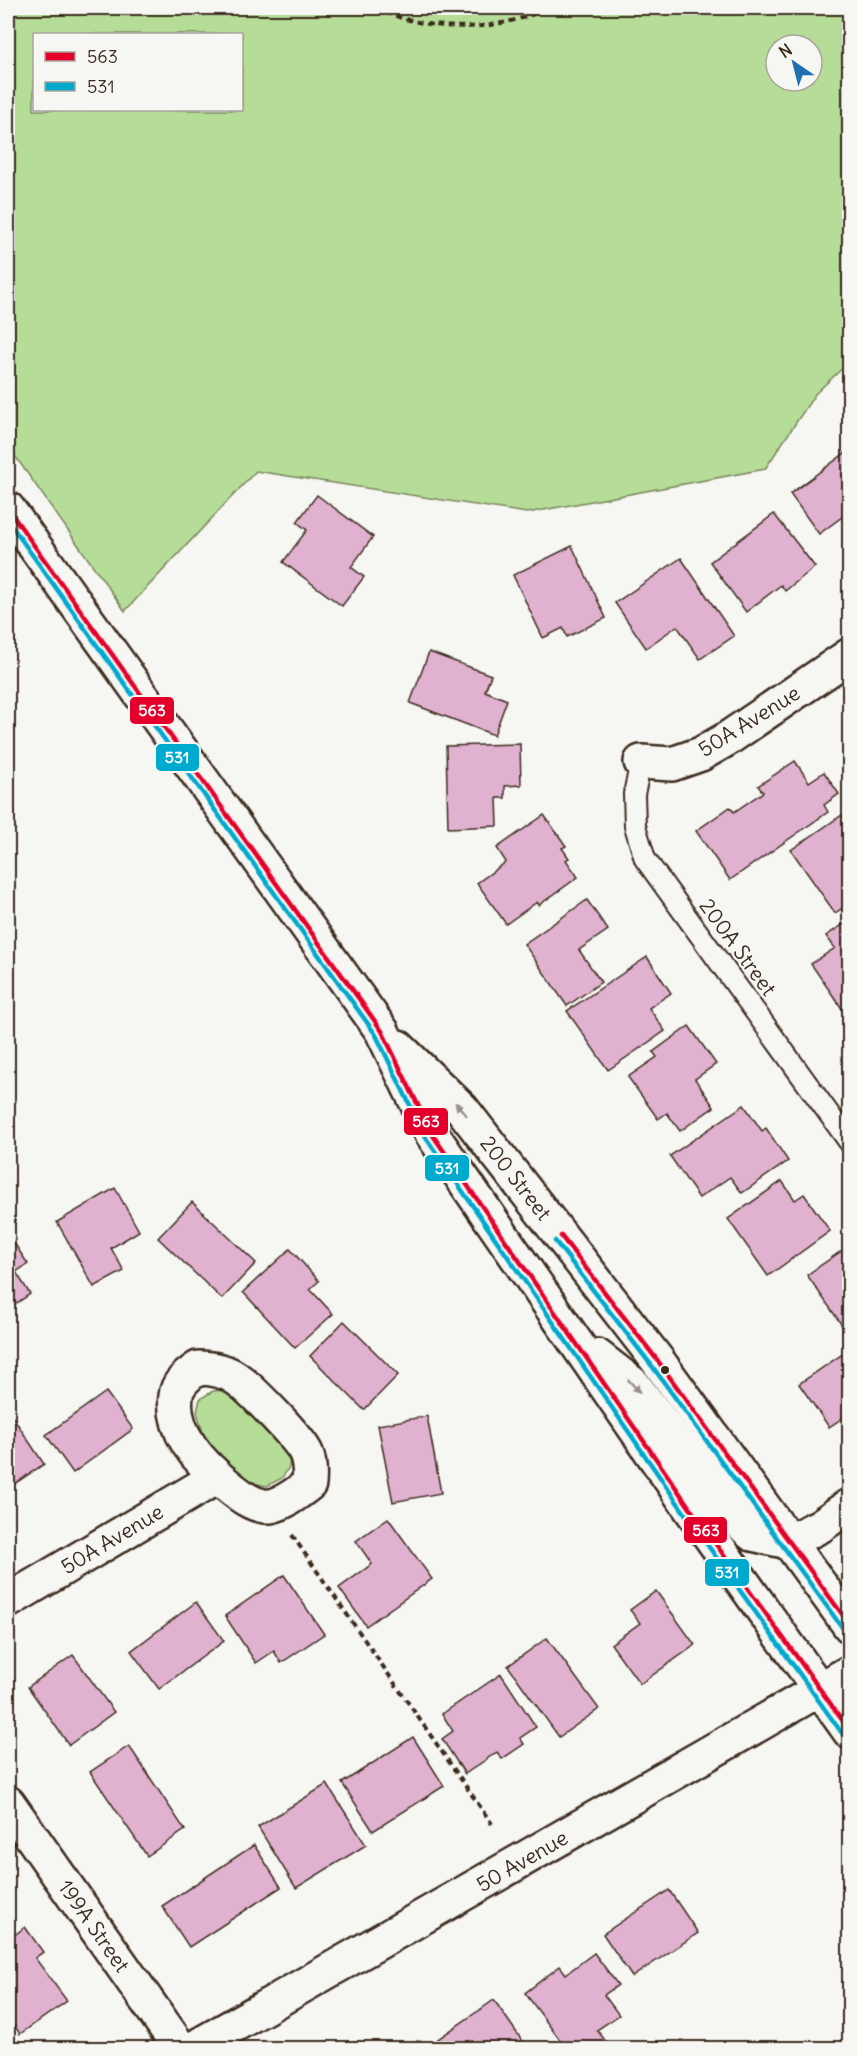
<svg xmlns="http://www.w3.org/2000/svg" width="857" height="2056" viewBox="0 0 857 2056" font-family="Delius,sans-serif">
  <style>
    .green { fill: #b6dd98; stroke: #78845b; stroke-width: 1.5; fill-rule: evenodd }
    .building { fill: #e1b1d0; stroke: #3b2a1e; stroke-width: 1.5 }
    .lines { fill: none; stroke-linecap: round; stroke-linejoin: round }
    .lane-casing { stroke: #3b2a1e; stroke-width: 24 }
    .street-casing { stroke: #3b2a1e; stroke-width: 38 }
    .secondary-casing { stroke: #3b2a1e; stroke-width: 38 }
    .path { stroke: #3b2a1e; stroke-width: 4; stroke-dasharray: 6 4.5; stroke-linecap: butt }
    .lane { stroke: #f6f6f2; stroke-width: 20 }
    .street { stroke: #f6f6f2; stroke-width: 33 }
    .secondary { stroke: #f6f6f2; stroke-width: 33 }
    .bus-1-casing { stroke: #f6f6f2; stroke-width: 9 }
    .bus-2-casing { stroke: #f6f6f2; stroke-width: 9 }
    .bus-1 { stroke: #e4002b; stroke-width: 4.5 }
    .bus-2 { stroke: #00a9ce; stroke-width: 4.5 }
    .oneway { fill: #989088 }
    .bus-dot { fill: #3b2a1e; stroke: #f6f6f2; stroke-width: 2 }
    .labels { text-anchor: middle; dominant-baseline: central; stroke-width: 4.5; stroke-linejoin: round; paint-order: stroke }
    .street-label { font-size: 21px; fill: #3b2a1e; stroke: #f6f6f2 }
    .line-badge { stroke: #f6f6f2; stroke-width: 2 }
    .badge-label { font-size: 16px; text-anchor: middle; font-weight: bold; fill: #fff }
  </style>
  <rect width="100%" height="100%" fill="#f6f6f2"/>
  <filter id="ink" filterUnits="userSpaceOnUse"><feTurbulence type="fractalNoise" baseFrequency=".0167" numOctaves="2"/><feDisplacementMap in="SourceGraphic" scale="12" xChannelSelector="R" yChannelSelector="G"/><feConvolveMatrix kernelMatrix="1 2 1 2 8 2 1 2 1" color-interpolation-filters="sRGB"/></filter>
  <g filter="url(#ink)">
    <!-- green -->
    <g class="green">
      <path d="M8,8H849V362L815,394L765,469L527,513L256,471L125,611L8,446ZM34,34H242V110H34ZM776,45H812V81H776Z"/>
      <polygon points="225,1390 236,1395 290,1450 289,1467 282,1478 267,1486 248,1482 205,1440 197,1412 200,1399 213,1391"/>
    </g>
    <!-- building -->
    <g class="building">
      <polygon points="848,451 850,518 846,514 819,534 790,494"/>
      <polygon points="317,495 373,537 351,567 364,577 342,606 283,562 307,530 297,522"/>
      <polygon points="774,514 815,567 785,591 781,585 746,612 710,562"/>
      <polygon points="572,546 606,618 567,637 563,628 543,638 513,575"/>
      <polygon points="681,558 734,636 700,659 677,626 646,648 615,603"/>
      <polygon points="429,652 491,675 485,691 507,700 494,735 410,703"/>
      <polygon points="520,744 521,785 505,786 505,798 497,798 498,826 448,828 446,746"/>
      <polygon points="795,761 809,782 824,772 839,794 824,805 828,812 730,880 696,831 730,807 734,812 763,792 758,786"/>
      <polygon points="544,815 566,846 562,848 569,858 566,860 578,877 539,905 537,902 506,924 477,883 506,862 497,848"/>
      <polygon points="842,815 850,825 850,903 835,913 791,850"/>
      <polygon points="587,900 608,930 579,950 601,982 567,1006 524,944"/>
      <polygon points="850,920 850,1006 843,1010 811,964 835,948 826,936"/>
      <polygon points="647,957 671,993 649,1008 665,1031 608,1070 567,1011"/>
      <polygon points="689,1026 716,1064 695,1079 714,1107 680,1131 667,1113 658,1119 628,1077 657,1057 653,1052"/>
      <polygon points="744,1105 762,1131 766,1128 788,1161 742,1193 730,1177 699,1198 670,1156"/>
      <polygon points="782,1181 795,1200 804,1194 830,1231 768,1276 728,1219"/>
      <polygon points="115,1188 139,1231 111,1248 124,1271 94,1287 57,1222"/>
      <polygon points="192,1202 256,1263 222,1299 158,1238"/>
      <polygon points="12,1240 28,1264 16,1272 30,1294 8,1309 8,1244"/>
      <polygon points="850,1245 850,1328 846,1331 807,1275"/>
      <polygon points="290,1249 319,1281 310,1289 333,1314 295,1348 243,1292"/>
      <polygon points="344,1321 398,1375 364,1410 310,1356"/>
      <polygon points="850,1349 850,1413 829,1427 799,1384"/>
      <polygon points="106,1392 133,1429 73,1473 46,1435"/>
      <polygon points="12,1416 44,1464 8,1488 8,1418"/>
      <polygon points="427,1416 441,1493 393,1502 378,1425"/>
      <polygon points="388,1518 432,1579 366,1626 339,1588 372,1564 356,1541"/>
      <polygon points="284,1575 324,1634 281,1663 274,1651 256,1663 225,1616"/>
      <polygon points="656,1591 695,1645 640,1684 611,1644 640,1623 630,1610"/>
      <polygon points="196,1602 224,1641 159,1689 131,1651"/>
      <polygon points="547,1638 599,1709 559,1737 508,1666"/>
      <polygon points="73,1655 114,1712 69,1745 28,1687"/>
      <polygon points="501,1674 536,1727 520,1738 524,1744 502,1759 497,1752 465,1774 442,1739 453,1731 442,1714"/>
      <polygon points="413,1737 444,1786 373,1831 342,1783"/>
      <polygon points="129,1746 185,1830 147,1856 90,1772"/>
      <polygon points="327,1784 366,1845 296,1888 258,1827"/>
      <polygon points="254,1845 281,1887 189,1947 162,1906"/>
      <polygon points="669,1890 698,1933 632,1977 603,1934"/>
      <polygon points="25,1927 43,1952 35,1958 67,2001 20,2034 8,2016 8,1940"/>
      <polygon points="594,1953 618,1985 604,1995 619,2015 597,2030 611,2048 566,2048 525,1993 560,1966 566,1974"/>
      <polygon points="494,2000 526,2046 522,2048 425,2048"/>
    </g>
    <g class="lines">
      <!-- lane casing -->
      <g class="lane-casing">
        <polyline id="lane" points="641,762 634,794 635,826 645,859 850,1143"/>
      </g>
      <!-- street casing -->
      <g class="street-casing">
        <g id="street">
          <polyline points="641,762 672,764 701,754 727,739 850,655"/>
          <path d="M198,1368C212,1368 225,1370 237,1379C250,1388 300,1439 306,1453C310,1463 310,1473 309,1484C297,1493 279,1508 264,1506C251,1504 241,1496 231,1488C204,1467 171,1434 176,1396C177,1383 188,1375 198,1368Z"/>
          <polyline points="8,1601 217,1477"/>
          <polyline points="8,1803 180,2048"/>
        </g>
      </g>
      <!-- secondary casing -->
      <g class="secondary-casing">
        <g id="secondary">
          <polyline points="8,509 382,1031 432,1134 692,1511 850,1732"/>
          <polyline points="398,1047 462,1109 658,1361 850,1626"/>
          <polyline points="597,1356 633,1384 727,1509 752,1534 788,1542 820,1526 850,1505"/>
          <polyline points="194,2048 850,1672"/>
        </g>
      </g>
      <!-- path -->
      <g class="path">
        <path d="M376,8C426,32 496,34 546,8"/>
        <polyline points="292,1535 492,1824"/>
      </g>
      <!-- lane -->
      <use href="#lane" class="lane"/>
      <!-- street -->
      <use href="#street" class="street"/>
      <!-- secondary -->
      <use href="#secondary" class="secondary"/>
      <!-- bus-1 casing -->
      <g class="bus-1-casing">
        <g id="bus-1">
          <polyline points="8,509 382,1031 432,1134 692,1511 850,1731"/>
          <polyline points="561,1236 658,1361 850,1625"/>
        </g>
      </g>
      <!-- bus-2 casing -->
      <g class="bus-2-casing">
        <g id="bus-2">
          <polyline points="8,521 376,1035 426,1138 686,1515 844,1736"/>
          <polyline points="555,1241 652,1366 844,1630"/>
        </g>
      </g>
      <!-- bus-1 -->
      <use href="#bus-1" class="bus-1"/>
      <!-- bus-2 -->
      <use href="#bus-2" class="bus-2"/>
    </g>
    <!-- one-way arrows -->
    <defs><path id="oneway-solid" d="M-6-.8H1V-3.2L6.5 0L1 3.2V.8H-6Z" transform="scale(1.5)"/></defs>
    <g class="oneway">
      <use href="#oneway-solid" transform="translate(461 1109) rotate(-132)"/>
      <use href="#oneway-solid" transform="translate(634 1386) rotate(47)"/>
    </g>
  </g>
  <!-- markers -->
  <circle class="bus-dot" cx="665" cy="1370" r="5"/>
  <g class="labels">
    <!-- street labels -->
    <g class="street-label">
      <text transform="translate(749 721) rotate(-32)">50A Avenue</text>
      <text transform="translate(738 947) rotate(54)">200A Street</text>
      <text transform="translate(516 1178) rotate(52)">200 Street</text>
      <text transform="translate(112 1539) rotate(-31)">50A Avenue</text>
      <text transform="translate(522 1861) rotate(-30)">50 Avenue</text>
      <text transform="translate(94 1926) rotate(55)">199A Street</text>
    </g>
  </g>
  <g class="line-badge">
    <rect x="129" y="696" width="46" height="29" rx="6" fill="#e4002b"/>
    <rect x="155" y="743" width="45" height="29" rx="6" fill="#00a9ce"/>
    <rect x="403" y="1107" width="46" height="29" rx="6" fill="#e4002b"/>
    <rect x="424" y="1154" width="46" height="28" rx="6" fill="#00a9ce"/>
    <rect x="683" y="1516" width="45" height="28" rx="6" fill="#e4002b"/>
    <rect x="704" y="1558" width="46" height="29" rx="6" fill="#00a9ce"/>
  </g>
  <g class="badge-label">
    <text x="152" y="716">563</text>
    <text x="177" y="763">531</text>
    <text x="426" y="1127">563</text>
    <text x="447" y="1174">531</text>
    <text x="706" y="1536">563</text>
    <text x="727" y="1578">531</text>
  </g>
  <!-- margin -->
  <rect width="857" height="2056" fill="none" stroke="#f6f6f2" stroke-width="30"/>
  <rect x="15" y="15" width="827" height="2026" fill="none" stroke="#3b2a1e" stroke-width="2" filter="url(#ink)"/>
  <!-- legend -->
  <rect x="33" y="33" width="210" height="78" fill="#f6f6f2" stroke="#aba49d" stroke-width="1.5"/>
  <rect x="45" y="52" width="30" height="9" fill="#e4002b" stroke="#aba49d" stroke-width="1.5"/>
  <text x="87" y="63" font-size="18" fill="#3b2a1e">563</text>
  <rect x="45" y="82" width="30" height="9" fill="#00a9ce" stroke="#aba49d" stroke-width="1.5"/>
  <text x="87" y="93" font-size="18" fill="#3b2a1e">531</text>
  <!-- north arrow -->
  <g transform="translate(794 63) rotate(325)"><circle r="28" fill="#f6f6f2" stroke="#aba49d" stroke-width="1.5"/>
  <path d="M0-4.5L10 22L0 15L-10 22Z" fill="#1f6fb2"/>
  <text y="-9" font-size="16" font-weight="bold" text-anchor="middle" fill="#3b2a1e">N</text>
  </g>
</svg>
